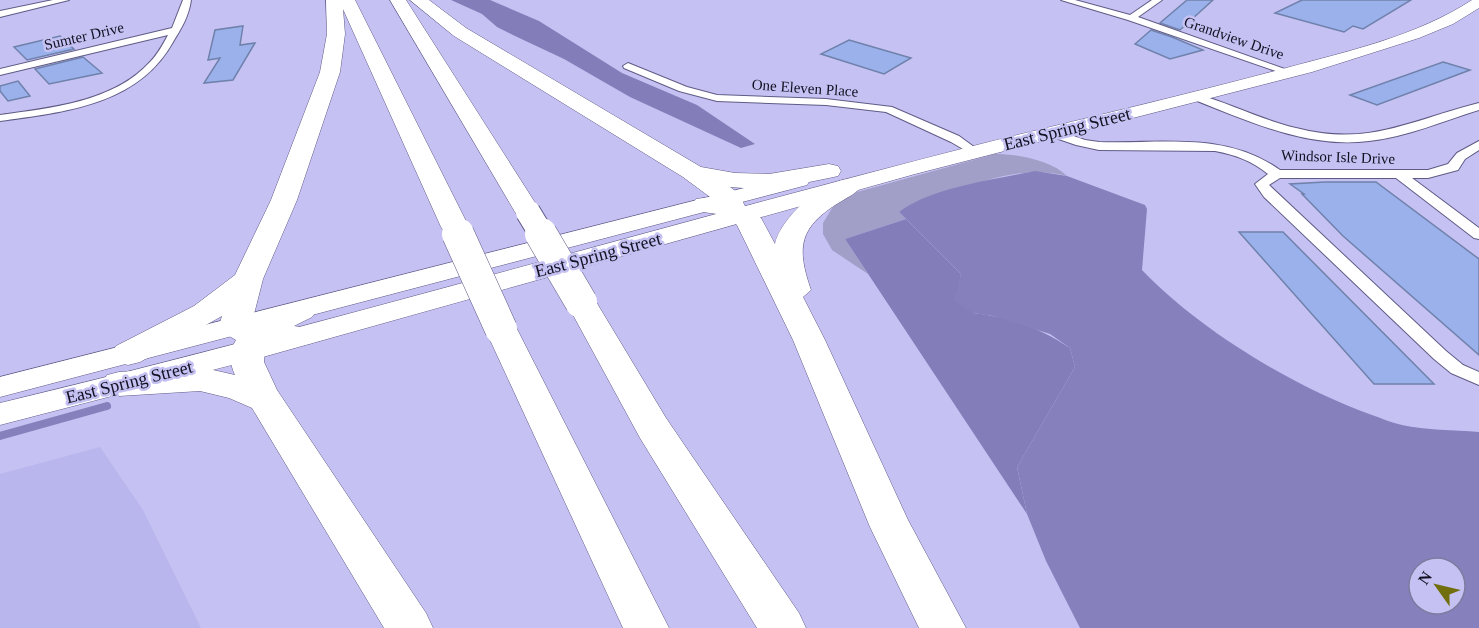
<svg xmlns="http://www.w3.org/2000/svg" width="1479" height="628" viewBox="0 0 1479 628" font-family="Georgia,serif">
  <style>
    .built { fill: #b9b6ed }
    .green { fill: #a19fc8 }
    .forest { fill: #837eb9 }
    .water { fill: #8681bc; fill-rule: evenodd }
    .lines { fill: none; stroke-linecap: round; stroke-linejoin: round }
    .stream { stroke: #8681bc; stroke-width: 8 }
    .building { fill: #9ab1ec; stroke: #7081ab; stroke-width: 1.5 }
    .minor-casing { stroke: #5f5b86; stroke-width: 2 }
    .primary-casing { stroke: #5f5b86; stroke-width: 1 }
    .motorway-casing { stroke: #5f5b86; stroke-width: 1 }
    .minor { fill: #fff; fill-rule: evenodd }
    .primary { fill: #fff; fill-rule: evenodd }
    .motorway { fill: #fff; fill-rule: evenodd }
    .motorway-bridge-far1-casing { stroke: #5f5b86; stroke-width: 26; stroke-linecap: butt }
    .motorway-bridge-casing { stroke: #5f5b86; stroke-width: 33; stroke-linecap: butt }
    .motorway-bridge-far1 { stroke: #fff; stroke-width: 24 }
    .motorway-bridge { stroke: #fff; stroke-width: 32 }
    .labels { text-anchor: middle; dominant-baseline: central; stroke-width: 5; stroke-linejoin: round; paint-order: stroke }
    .far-street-label { font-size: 15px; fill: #121021; stroke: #c5c2f3 }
    .street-label { font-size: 18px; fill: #121021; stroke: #c5c2f3 }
  </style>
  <rect width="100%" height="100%" fill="#c5c2f3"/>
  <!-- built -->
  <polygon class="built" points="100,447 143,510 201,628 0,628 0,474"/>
  <!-- green -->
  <path class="green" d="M995,154C1017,154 1051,160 1067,176C1012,161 951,194 899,212L906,219L845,239L868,274L832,250L823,234V223L834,205L857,192Z"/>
  <!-- forest -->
  <g class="forest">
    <polygon points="451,0 490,0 539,21 622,73 697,105 755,144 741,148 630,97 564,59 515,36 497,27 482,14"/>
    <path d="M906,219L961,274L958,289L973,313C1008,317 1041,328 1070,348L1075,367L1017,467L1027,514L845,239Z"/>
  </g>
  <!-- water -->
  <path class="water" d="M1035,171L1067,176L1145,205L1147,209L1142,270C1198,329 1295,388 1372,415C1381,418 1392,423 1402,425C1426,430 1454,430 1479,432V628H1080L1046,561L1027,514L1017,467L1075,367L1070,348L1050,334L993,316L973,313L954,301L961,274L899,212C930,188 996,179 1035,171ZM1419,568H1455V604H1419Z"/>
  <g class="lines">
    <!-- stream -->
    <polyline class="stream" points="0,436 107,406"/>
  </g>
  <!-- building -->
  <g class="building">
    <polygon points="1187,0 1213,0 1180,30 1160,23"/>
    <polygon points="1302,0 1411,0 1363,29 1353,26 1344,32 1275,13"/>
    <polygon points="243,26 240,45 255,43 233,80 204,83 220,58 208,60 215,30"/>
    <polygon points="1151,30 1172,37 1203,50 1170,59 1135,44"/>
    <polygon points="60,36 74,49 27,60 14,47"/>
    <polygon points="849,40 911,58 884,74 821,54"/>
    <polygon points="83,57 102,73 49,84 35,69"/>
    <polygon points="1443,62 1470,70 1377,105 1350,95"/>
    <polygon points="18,81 30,96 8,101 0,91 0,86"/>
    <polygon points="1325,182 1376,182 1479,259 1479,355 1343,236 1302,194 1304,194 1290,184"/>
    <polygon points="1239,232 1283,232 1434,384 1374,384"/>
  </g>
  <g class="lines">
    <!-- minor casing -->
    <g class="minor-casing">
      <g id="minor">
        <polygon points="53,0 69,0 0,17 0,11"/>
        <path d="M183,0H191C189,16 181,29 173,42C138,105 65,112 0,121V115C50,108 114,102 150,62C158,54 163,44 168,35L0,75V69L172,28Z"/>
        <polygon points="1061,0 1075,0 1130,15 1152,0 1162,0 1138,17 1296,73 1287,75 1128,20"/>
        <polygon points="628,63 687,87 717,95 826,99 892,107 959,136 981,152 975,156 951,142 886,112 826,105 717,101 679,91 624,68 623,66"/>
        <path d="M1196,94C1230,103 1261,120 1296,128C1369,147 1411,120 1479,103V110C1443,121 1407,137 1369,141C1308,149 1248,121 1192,99L1190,97Z"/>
        <path d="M1051,128L1085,140L1099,142C1162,144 1226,131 1280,170H1428L1448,164L1457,153L1479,141V150L1465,159L1458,170L1428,178H1412L1479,228V239L1474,238L1396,178H1280L1269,185L1446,351L1463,365L1479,372V385L1451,373L1434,359L1264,197L1255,184L1268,174C1252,161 1236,155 1215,151L1099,150L1076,145L1047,135V129Z"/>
      </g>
    </g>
    <!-- primary casing -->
    <g class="primary-casing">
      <g id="primary">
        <path d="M1472,0H1479V8L1453,24L1419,38L1312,72L915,174L270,355L0,425V403C326,325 648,229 973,146C1077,120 1182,96 1286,68C1349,51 1417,36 1472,0Z"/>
        <polygon points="799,174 807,175 810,180 807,185 0,397 0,377"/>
      </g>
    </g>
    <!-- motorway casing -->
    <g class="motorway-casing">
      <g id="motorway">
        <path d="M326,0H355L469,227L465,233L455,235L445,233L441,227L343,9L345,34L340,72L297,200L263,279L252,322C272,315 289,297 312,303L317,310L312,317L294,326L312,329L316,336L312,343L291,348H265L264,362L277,390L426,613L433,628H384L252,408L229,398L200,391L119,396L107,393L102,384L107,375L119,372L200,367L235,375C229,362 229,352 236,340L224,333L219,326L222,316L140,362L128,365L116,362L111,354L116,346L194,306L235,275L271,200L320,72L327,34Z"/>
        <polygon points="390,0 406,0 541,212 537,218 528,220 519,218 515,212"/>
        <path d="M410,0H429L466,28L701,167L735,173L769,174L829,164L838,166L841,171L838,176L829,178L769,190L730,187L738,193L745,206L761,218L775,244C781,216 830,172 859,180L863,185C857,193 848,197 840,202C799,227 796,247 811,290L803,297L825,340L908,520L966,628H919L870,527L793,340L737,225L731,220L720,218L717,214L696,211L692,205L696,199L710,197L683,177L454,36Z"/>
        <polygon points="581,292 592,295 666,418 799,613 806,628 757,628 640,438 566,302 570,295"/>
        <polygon points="501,319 512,322 517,329 669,628 623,628 485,329 490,322"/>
      </g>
    </g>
    <!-- minor -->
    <use href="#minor" class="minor"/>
    <!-- primary -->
    <use href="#primary" class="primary"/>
    <!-- motorway -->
    <use href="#motorway" class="motorway"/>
    <!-- motorway-bridge-far1 casing -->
    <g class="motorway-bridge-far1-casing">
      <g id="motorway-bridge-far1">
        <polyline points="528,212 542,235"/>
        <polyline points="455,227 459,235"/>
      </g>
    </g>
    <!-- motorway-bridge casing -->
    <g class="motorway-bridge-casing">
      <g id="motorway-bridge">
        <polyline points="458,234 501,329"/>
        <polyline points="541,234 581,302"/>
      </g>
    </g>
    <!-- motorway-bridge-far1 -->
    <use href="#motorway-bridge-far1" class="motorway-bridge-far1"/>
    <!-- motorway-bridge -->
    <use href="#motorway-bridge" class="motorway-bridge"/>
  </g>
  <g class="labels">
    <!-- far-street labels -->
    <g class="far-street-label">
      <text transform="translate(84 36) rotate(-13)">Sumter Drive</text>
      <text transform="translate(1234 38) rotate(19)">Grandview Drive</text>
      <text transform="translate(805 88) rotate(4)">One Eleven Place</text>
      <text transform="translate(1338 157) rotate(2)">Windsor Isle Drive</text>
    </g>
    <!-- street labels -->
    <g class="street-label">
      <text transform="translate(1067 129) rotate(-14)">East Spring Street</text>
      <text transform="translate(598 255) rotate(-15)">East Spring Street</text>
      <text transform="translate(129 382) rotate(-14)">East Spring Street</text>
    </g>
  </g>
  <!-- north arrow -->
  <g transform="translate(1437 586) rotate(304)"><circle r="28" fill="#c5c2f3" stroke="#7d7b9f" stroke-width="1.5"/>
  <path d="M0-4.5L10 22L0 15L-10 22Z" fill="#716e0d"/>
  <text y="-9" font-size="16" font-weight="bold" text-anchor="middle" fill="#121021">N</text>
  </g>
</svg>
